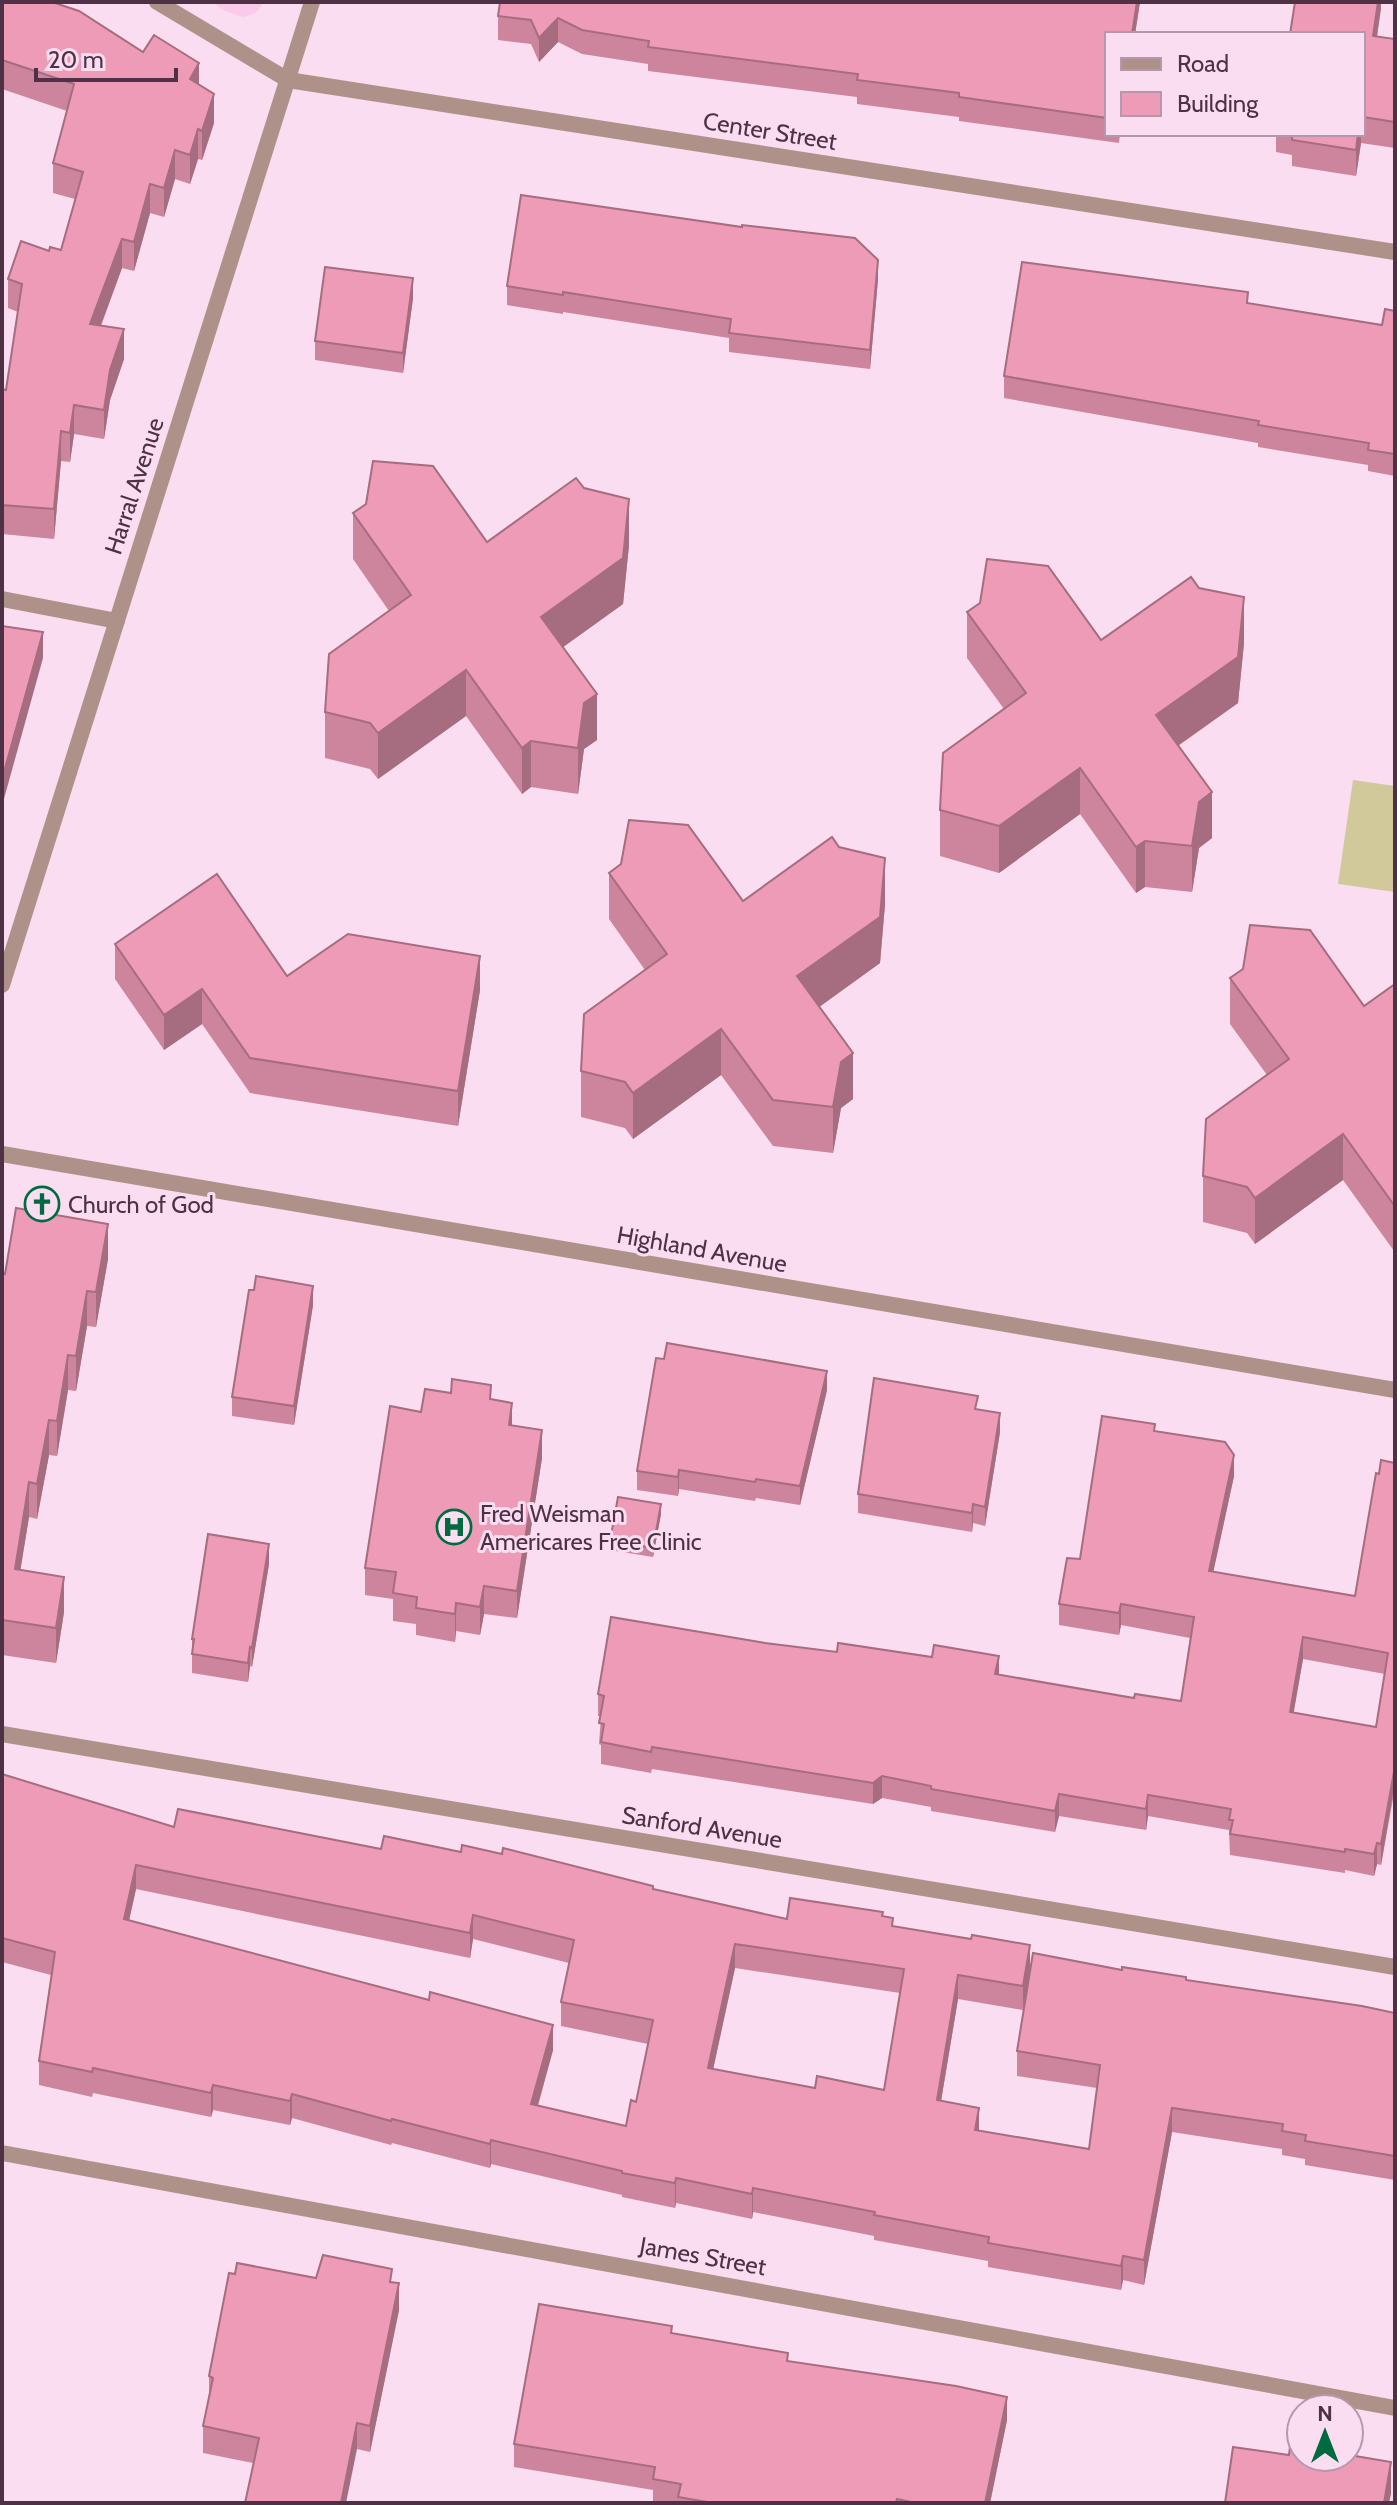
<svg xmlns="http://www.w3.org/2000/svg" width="1397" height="2505" viewBox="0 0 1397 2505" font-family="Cabin,sans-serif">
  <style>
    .built { fill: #facaea }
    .green { fill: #d2c99a }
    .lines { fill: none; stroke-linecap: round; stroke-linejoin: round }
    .minor { stroke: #ae9289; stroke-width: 16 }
    .tertiary { stroke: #ae9289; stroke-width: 16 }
    .wall { fill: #cc859d; fill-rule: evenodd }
    .shaded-wall { fill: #a66c7f }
    .building { fill: #ed9bb6; stroke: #a66c7f; stroke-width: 2; fill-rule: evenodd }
    .labels { text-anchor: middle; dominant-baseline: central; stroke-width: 6; stroke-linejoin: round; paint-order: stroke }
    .street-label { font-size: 24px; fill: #4e3145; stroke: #faddf0 }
    .poi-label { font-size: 24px; fill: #4e3145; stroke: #faddf0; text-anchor: start }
  </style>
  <rect width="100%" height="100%" fill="#faddf0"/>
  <!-- built -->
  <polygon class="built" points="211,2 264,2 256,13 243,17 227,12"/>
  <!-- green -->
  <polygon class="green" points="1353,780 1395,786 1395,892 1338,884"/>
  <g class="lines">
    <!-- minor -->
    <g class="minor">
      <polyline points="157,2 288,80 1395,252"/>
      <polyline points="2,599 117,621"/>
      <polyline points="2,1154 1395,1390"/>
      <polyline points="2,1734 1395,1967"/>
      <polyline points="2,2153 1395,2408"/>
    </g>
    <!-- tertiary -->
    <polyline class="tertiary" points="2,985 312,2"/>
  </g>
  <!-- wall -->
  <g class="wall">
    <polygon points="2,2 143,52 199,84 214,123 202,160 198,159 190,184 175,179 164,217 150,213 134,271 122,268 101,326 124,359 110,400 104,439 74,434 70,462 61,461 54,539 2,534 2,389 6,390 18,312 8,308 8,279 49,251 61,250 75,199 53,193 53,163 67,111 2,89"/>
    <polygon points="1140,2 1135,34 1107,34 1107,134 1120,134 1119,143 959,121 959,117 857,104 857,97 648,71 648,64 582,54 558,42 539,62 531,44 498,40 498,16"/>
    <polygon points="1381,2 1377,37 1395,39 1395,148 1361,143 1356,176 1292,166 1292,155 1276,152 1276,134 1363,134 1363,34"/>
    <polygon points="878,279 870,369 729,352 729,338 563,312 563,314 507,305 507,286"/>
    <polygon points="413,298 403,373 315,360 315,341"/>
    <polygon points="1248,303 1382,325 1395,311 1395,476 1368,471 1368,465 1258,447 1258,443 1004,398 1004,376"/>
    <polygon points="353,513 487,542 629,545 623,604 563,647 597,740 584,749 578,794 531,787 522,794 466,716 378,779 370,769 325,758 325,712 389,611 353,559"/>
    <polygon points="1199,588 1244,643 1238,703 1178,746 1212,838 1199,848 1192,892 1145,887 1136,893 1080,814 999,873 940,856 940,810 1004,709 967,658 967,612 1101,640"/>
    <polygon points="839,847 885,904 880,963 819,1007 853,1099 841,1108 833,1153 773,1146 721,1075 633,1139 625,1128 581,1117 581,1071 645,970 609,919 609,873 743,901"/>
    <polygon points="115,944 287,976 480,990 458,1126 250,1093 202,1024 164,1050 115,979"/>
    <polygon points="1230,978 1364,1006 1395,984 1395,1251 1394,1251 1343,1180 1255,1244 1247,1233 1203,1222 1203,1176 1267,1075 1230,1024"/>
    <polygon points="108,1259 96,1327 87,1326 76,1391 68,1390 57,1456 49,1455 37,1519 29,1517 20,1570 64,1612 56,1663 2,1655 2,1273"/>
    <polygon points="313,1305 294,1425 232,1416 232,1397"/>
    <polygon points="664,1359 827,1390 800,1505 756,1498 755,1501 679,1489 678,1496 637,1490 637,1471"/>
    <polygon points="491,1400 512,1425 542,1458 517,1618 484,1614 480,1635 456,1631 455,1642 416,1635 416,1624 393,1621 393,1599 365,1595 365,1568 421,1412"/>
    <polygon points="978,1410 1000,1432 985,1526 973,1523 972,1532 858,1513 858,1494"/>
    <path d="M1155,1431L1234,1476L1213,1572L1355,1596L1379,1474L1395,1463V1788L1381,1865L1377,1864L1374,1876L1345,1870V1873L1230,1855L1229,1830L1148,1816L1146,1830L1059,1816L1055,1832L931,1811V1807L882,1798L873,1804L652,1769L651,1773L601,1764V1745L599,1744L601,1716H598V1694L765,1643L999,1675L1134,1698L1181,1701L1190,1638L1121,1625L1119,1635L1059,1625V1604L1080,1559ZM1303,1659L1385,1674L1376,1727L1293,1713Z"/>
    <polygon points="661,1514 653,1557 610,1550 610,1541"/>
    <polygon points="269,1564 252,1667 250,1666 248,1682 192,1673 192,1639"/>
    <path d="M2,1774L174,1827L381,1849L461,1852L653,1889L787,1919L883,1916L893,1926L1030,1969L1023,2010L958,1999L941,2101L979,2131L1089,2149L1097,2088L1017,2076V2051L1122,1970L1395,2013V2180L1305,2165V2159L1282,2155V2149L1172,2132L1144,2285L1123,2280L1121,2290L988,2267V2261L874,2240V2236L753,2212L752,2219L676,2203L675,2208L622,2197V2195L491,2164L490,2168L392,2143L391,2145L292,2118L290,2125L213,2110L211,2117L93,2093L92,2097L39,2085V2061L51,1975L2,1962ZM136,1889L470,1958L473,1939L569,1963L561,2002V2026L648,2044L636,2102L626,2126L538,2106L553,2050L129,1920ZM735,1968L900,1993L884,2090L815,2088L713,2069Z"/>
    <polygon points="235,2274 392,2282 399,2310 370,2452 357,2449 253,2463 203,2453 203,2426 209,2400 209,2376"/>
    <polygon points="672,2333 788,2361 1007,2420 990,2503 658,2503 653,2502 653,2490 514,2467 514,2444"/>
  </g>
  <!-- shaded-wall -->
  <g class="shaded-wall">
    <polygon points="1137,2 1140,2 1135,34 1132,34"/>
    <polygon points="1378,2 1381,2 1381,9 1373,63 1373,36"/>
    <polygon points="558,18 558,42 539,62 539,38"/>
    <polygon points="199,63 199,92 190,79"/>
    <polygon points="214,94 214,123 202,160 202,131"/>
    <polygon points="198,129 198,159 190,184 190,155"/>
    <polygon points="1358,134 1361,134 1361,143 1356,176 1356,150"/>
    <polygon points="175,150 175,179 164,217 164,188"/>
    <polygon points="150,184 150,213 134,271 134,242"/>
    <polygon points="122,239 122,268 90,354 90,324"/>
    <polygon points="878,260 878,279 870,369 870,350"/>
    <polygon points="413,278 413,298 403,373 403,353"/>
    <polygon points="124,329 124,359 110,400 104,439 104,410 110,370"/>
    <polygon points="74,405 74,434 70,462 70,433"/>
    <polygon points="61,431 61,461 54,539 54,509"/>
    <polygon points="629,499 629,545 623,604 541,663 541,617"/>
    <polygon points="1244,597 1244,643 1238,703 1156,761 1156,715"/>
    <polygon points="43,632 43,658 2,806 2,779"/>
    <polygon points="466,670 466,716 378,779 378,733"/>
    <polygon points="597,694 597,740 584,749 578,794 578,748 584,703"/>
    <polygon points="531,741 531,787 522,794 522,748"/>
    <polygon points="1080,768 1080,814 999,873 999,826"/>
    <polygon points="1212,792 1212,838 1199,848 1192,892 1192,846 1199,802"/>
    <polygon points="1145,841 1145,887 1136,893 1136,847"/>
    <polygon points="885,858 885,904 880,963 797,1023 797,976"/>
    <polygon points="480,956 480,990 458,1126 458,1091"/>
    <polygon points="202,989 202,1024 164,1050 164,1015"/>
    <polygon points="721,1029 721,1075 633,1139 633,1093"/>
    <polygon points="853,1053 853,1099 841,1108 833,1153 833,1107 841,1062"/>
    <polygon points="1343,1134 1343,1180 1255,1244 1255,1198"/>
    <polygon points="108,1224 108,1259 96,1327 96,1292"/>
    <polygon points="313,1286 313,1305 294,1425 294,1406"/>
    <polygon points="87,1291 87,1326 76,1391 76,1356"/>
    <polygon points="68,1355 68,1390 57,1456 57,1421"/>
    <polygon points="827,1371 827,1390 800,1505 800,1486"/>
    <polygon points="512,1403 512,1431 509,1425"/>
    <polygon points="1000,1413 1000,1432 985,1526 985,1507"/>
    <polygon points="49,1420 49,1455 37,1519 37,1484"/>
    <polygon points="542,1430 542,1458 517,1618 517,1591"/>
    <polygon points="1234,1455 1234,1476 1209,1592 1209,1571"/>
    <polygon points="679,1470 679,1489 678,1496 678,1477"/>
    <polygon points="29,1482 29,1517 15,1604 15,1569"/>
    <polygon points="661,1504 661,1514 653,1557 653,1548"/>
    <polygon points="973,1504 973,1523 972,1532 972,1513"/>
    <polygon points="269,1544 269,1564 252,1667 252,1648"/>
    <polygon points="64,1577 64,1612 56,1663 56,1628"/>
    <polygon points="484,1586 484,1614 480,1635 480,1607"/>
    <polygon points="456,1603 456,1631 455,1642 455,1614"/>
    <polygon points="1121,1604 1121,1625 1119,1635 1119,1613"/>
    <polygon points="1303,1637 1303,1659 1290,1734 1290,1712"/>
    <polygon points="250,1647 250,1666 248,1682 248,1663"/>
    <polygon points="999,1656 999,1677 995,1674"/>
    <polygon points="1394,1766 1394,1787 1381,1865 1381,1844"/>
    <polygon points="882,1776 882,1798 873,1804 873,1783"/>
    <polygon points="1059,1794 1059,1816 1055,1832 1055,1811"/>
    <polygon points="1148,1795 1148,1816 1146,1830 1146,1809"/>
    <polygon points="1377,1843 1377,1864 1374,1876 1374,1854"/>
    <polygon points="136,1865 136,1889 124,1943 124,1919"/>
    <polygon points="473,1915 473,1939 470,1958 470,1933"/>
    <polygon points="735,1944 735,1968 708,2093 708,2068"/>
    <polygon points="1030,1945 1030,1969 1023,2010 1023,1986"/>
    <polygon points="958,1975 958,1999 937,2125 937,2100"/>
    <polygon points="553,2025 553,2050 531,2129 531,2104"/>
    <polygon points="213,2085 213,2110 211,2117 211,2093"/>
    <polygon points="292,2094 292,2118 290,2125 290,2101"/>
    <polygon points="979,2108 979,2133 975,2130"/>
    <polygon points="1172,2108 1172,2132 1144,2285 1144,2260"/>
    <polygon points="491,2140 491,2164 490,2168 490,2144"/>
    <polygon points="676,2178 676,2203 675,2208 675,2183"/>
    <polygon points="753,2188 753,2212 752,2219 752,2194"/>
    <polygon points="1123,2256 1123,2280 1121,2290 1121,2266"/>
    <polygon points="399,2283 399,2310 370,2452 370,2426"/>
    <polygon points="1007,2397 1007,2420 990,2503 985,2503"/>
    <polygon points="357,2423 357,2449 346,2503 341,2503"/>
    <polygon points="1391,2462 1391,2494 1389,2503 1384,2503"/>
  </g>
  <!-- building -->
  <g class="building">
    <polygon points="2,2 52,2 79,11 143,52 154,35 199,63 190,79 214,94 202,131 198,129 190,155 175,150 164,188 150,184 134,242 122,239 90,324 124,329 110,370 104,410 74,405 70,433 61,431 54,509 2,505 2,389 6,390 22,284 8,279 21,241 49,251 50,247 61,250 83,172 53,163 74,84 2,60"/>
    <polygon points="500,2 1137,2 1132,34 1107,34 1107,118 959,97 959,93 857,80 858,74 648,47 649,41 582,30 558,18 539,38 531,20 498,16"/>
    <polygon points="1295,2 1378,2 1373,36 1395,39 1395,122 1363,117 1363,34 1290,34"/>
    <polygon points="1292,134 1358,134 1356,150 1292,140"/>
    <polygon points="521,195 742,227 742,225 855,238 878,260 870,350 729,333 731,319 563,292 563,295 507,286"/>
    <polygon points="1022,262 1248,292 1247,303 1382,325 1385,309 1395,311 1395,454 1368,450 1369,443 1258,425 1259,421 1004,376"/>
    <polygon points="325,267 413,278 403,353 315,341"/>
    <polygon points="373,461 433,466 487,542 576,478 584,488 629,499 623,558 541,617 597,694 584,703 578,748 531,741 522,748 466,670 378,733 370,723 325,712 329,654 411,595 353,513 366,504"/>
    <polygon points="987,559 1048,566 1101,640 1191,577 1199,588 1244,597 1238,657 1156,715 1212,792 1199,802 1192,846 1145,841 1136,847 1080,768 999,826 940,810 943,753 1026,693 967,612 980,603"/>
    <polygon points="2,626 43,632 2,779"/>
    <polygon points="629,820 688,825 743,901 832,837 839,847 885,858 880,917 797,976 853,1053 841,1062 833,1107 773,1100 721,1029 633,1093 625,1082 581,1071 584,1014 667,954 609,873 621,864"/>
    <polygon points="217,874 287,976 348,934 480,956 458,1091 250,1058 202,989 164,1015 115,944"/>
    <polygon points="1250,925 1310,930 1364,1006 1395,984 1395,1205 1394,1205 1343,1134 1255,1198 1247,1187 1203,1176 1206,1119 1289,1059 1230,978 1243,969"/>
    <polygon points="16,1208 108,1224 96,1292 87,1291 76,1356 68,1355 57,1421 49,1420 37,1484 29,1482 15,1569 64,1577 56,1628 2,1620 2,1273 5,1274"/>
    <polygon points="256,1276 313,1286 294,1406 232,1397 249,1290 254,1290"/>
    <polygon points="667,1343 827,1371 800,1486 756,1479 755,1482 679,1470 678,1477 637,1471 656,1358 664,1359"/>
    <polygon points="874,1378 978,1396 975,1409 1000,1413 985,1507 973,1504 972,1513 858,1494"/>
    <polygon points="452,1379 491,1385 490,1399 512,1403 509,1425 542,1430 517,1591 484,1586 480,1607 456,1603 455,1614 416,1608 417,1597 393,1593 396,1572 365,1568 390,1406 421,1412 425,1389 451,1393"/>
    <path d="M1102,1416L1155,1424L1154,1431L1225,1442L1234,1455L1209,1571L1355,1596L1376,1473L1379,1474L1381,1460L1395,1463V1766L1381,1844L1377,1843L1374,1854L1345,1849V1852L1230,1834L1233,1820H1229L1231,1809L1148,1795L1146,1809L1059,1794L1055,1811L931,1789V1786L882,1776L873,1783L652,1747L651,1752L601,1742L604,1724L599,1723L604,1696L598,1694L611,1617L765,1643L837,1652L838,1643L932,1657L934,1645L999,1656L995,1674L1134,1698L1135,1694L1181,1701L1194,1617L1121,1604L1119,1613L1059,1604L1067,1558L1080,1559ZM1303,1637L1388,1653L1376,1727L1290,1712Z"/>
    <polygon points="618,1497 661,1504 653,1548 610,1541"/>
    <polygon points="208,1534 269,1544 252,1648 250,1647 248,1663 192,1654 194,1639 192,1639"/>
    <path d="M2,1774L174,1827L178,1809L381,1849L384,1836L461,1852L462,1845L502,1854L503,1848L653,1886V1889L787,1919L790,1898L883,1912L882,1916L893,1918L892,1926L971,1939L972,1935L1030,1945L1023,1986L958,1975L937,2100L979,2108L975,2130L1089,2149L1100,2065L1017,2051L1033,1953L1122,1970V1967L1186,1977V1980L1362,2006L1395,2013V2156L1305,2141L1306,2135L1282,2131L1283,2124L1172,2108L1144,2260L1123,2256L1121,2266L988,2243L989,2237L874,2215L875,2212L753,2188L752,2194L676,2178L675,2183L622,2173V2171L491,2140L490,2144L392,2119L391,2121L292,2094L290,2101L213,2085L211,2093L93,2068L92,2072L39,2061L55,1952L2,1938ZM136,1865L470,1933L473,1915L574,1940L561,2002L653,2020L636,2102L631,2100L626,2126L531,2104L553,2025L430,1992L429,2000L124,1919ZM735,1944L904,1969L884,2090L817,2076L815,2088L708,2068Z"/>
    <polygon points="323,2255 392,2269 390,2282 399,2283 370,2426 357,2423 341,2503 245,2503 259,2438 203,2426 213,2378 209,2376 229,2273 235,2274 237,2263 316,2278"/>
    <polygon points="539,2304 672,2326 671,2333 788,2353 787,2361 956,2386 1007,2397 985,2503 915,2503 897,2499 896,2503 713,2503 678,2497 681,2484 653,2479 655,2467 514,2444"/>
    <polygon points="1233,2447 1289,2455 1290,2447 1301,2448 1301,2457 1349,2457 1349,2455 1391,2462 1384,2503 1225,2503"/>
  </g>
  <!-- icons -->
  <defs>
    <g id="church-ring" transform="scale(1.8)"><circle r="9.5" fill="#faddf0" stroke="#006a41" stroke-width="1.5"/><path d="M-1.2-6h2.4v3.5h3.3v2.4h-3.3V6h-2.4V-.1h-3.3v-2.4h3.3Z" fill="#006a41"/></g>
    <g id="hospital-ring" transform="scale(1.8)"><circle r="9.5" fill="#faddf0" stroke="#006a41" stroke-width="1.5"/><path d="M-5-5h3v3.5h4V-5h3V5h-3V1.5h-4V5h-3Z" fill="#006a41"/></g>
  </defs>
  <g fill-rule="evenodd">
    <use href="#church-ring" x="42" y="1204"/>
    <use href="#hospital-ring" x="454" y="1527"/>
  </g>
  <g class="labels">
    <!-- street labels -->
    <g class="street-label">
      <text transform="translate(770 131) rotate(9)">Center Street</text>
      <text transform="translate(134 486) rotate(-72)">Harral Avenue</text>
      <text transform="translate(702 1249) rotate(10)">Highland Avenue</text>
      <text transform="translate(702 1827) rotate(9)">Sanford Avenue</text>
      <text transform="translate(703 2256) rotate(10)">James Street</text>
    </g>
    <!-- poi labels -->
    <g class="poi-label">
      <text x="68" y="1204">Church of God</text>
      <text x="480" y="1513">Fred Weisman<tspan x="480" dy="28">Americares Free Clinic</tspan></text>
    </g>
  </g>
  <!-- border -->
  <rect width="1397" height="2505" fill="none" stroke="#4e3145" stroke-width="8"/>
  <!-- legend -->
  <rect x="1105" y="32" width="260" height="104" fill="#faddf0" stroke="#b598ac" stroke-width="2"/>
  <rect x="1121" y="58" width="40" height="12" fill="#ae9289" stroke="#b598ac" stroke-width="2"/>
  <text x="1177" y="72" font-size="24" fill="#4e3145">Road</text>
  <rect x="1121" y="92" width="40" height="24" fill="#ed9bb6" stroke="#b598ac" stroke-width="2"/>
  <text x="1177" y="112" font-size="24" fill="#4e3145">Building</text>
  <!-- north arrow -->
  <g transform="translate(1325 2433)"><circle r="38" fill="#faddf0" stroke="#b598ac" stroke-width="2"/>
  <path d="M0-6L14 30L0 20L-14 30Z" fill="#006a41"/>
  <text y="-12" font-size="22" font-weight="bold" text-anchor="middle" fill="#4e3145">N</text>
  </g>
  <!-- scale -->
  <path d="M36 68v12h140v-12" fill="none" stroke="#4e3145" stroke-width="4"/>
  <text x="48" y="68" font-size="24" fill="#4e3145" stroke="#faddf0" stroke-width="6" paint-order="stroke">20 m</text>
</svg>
